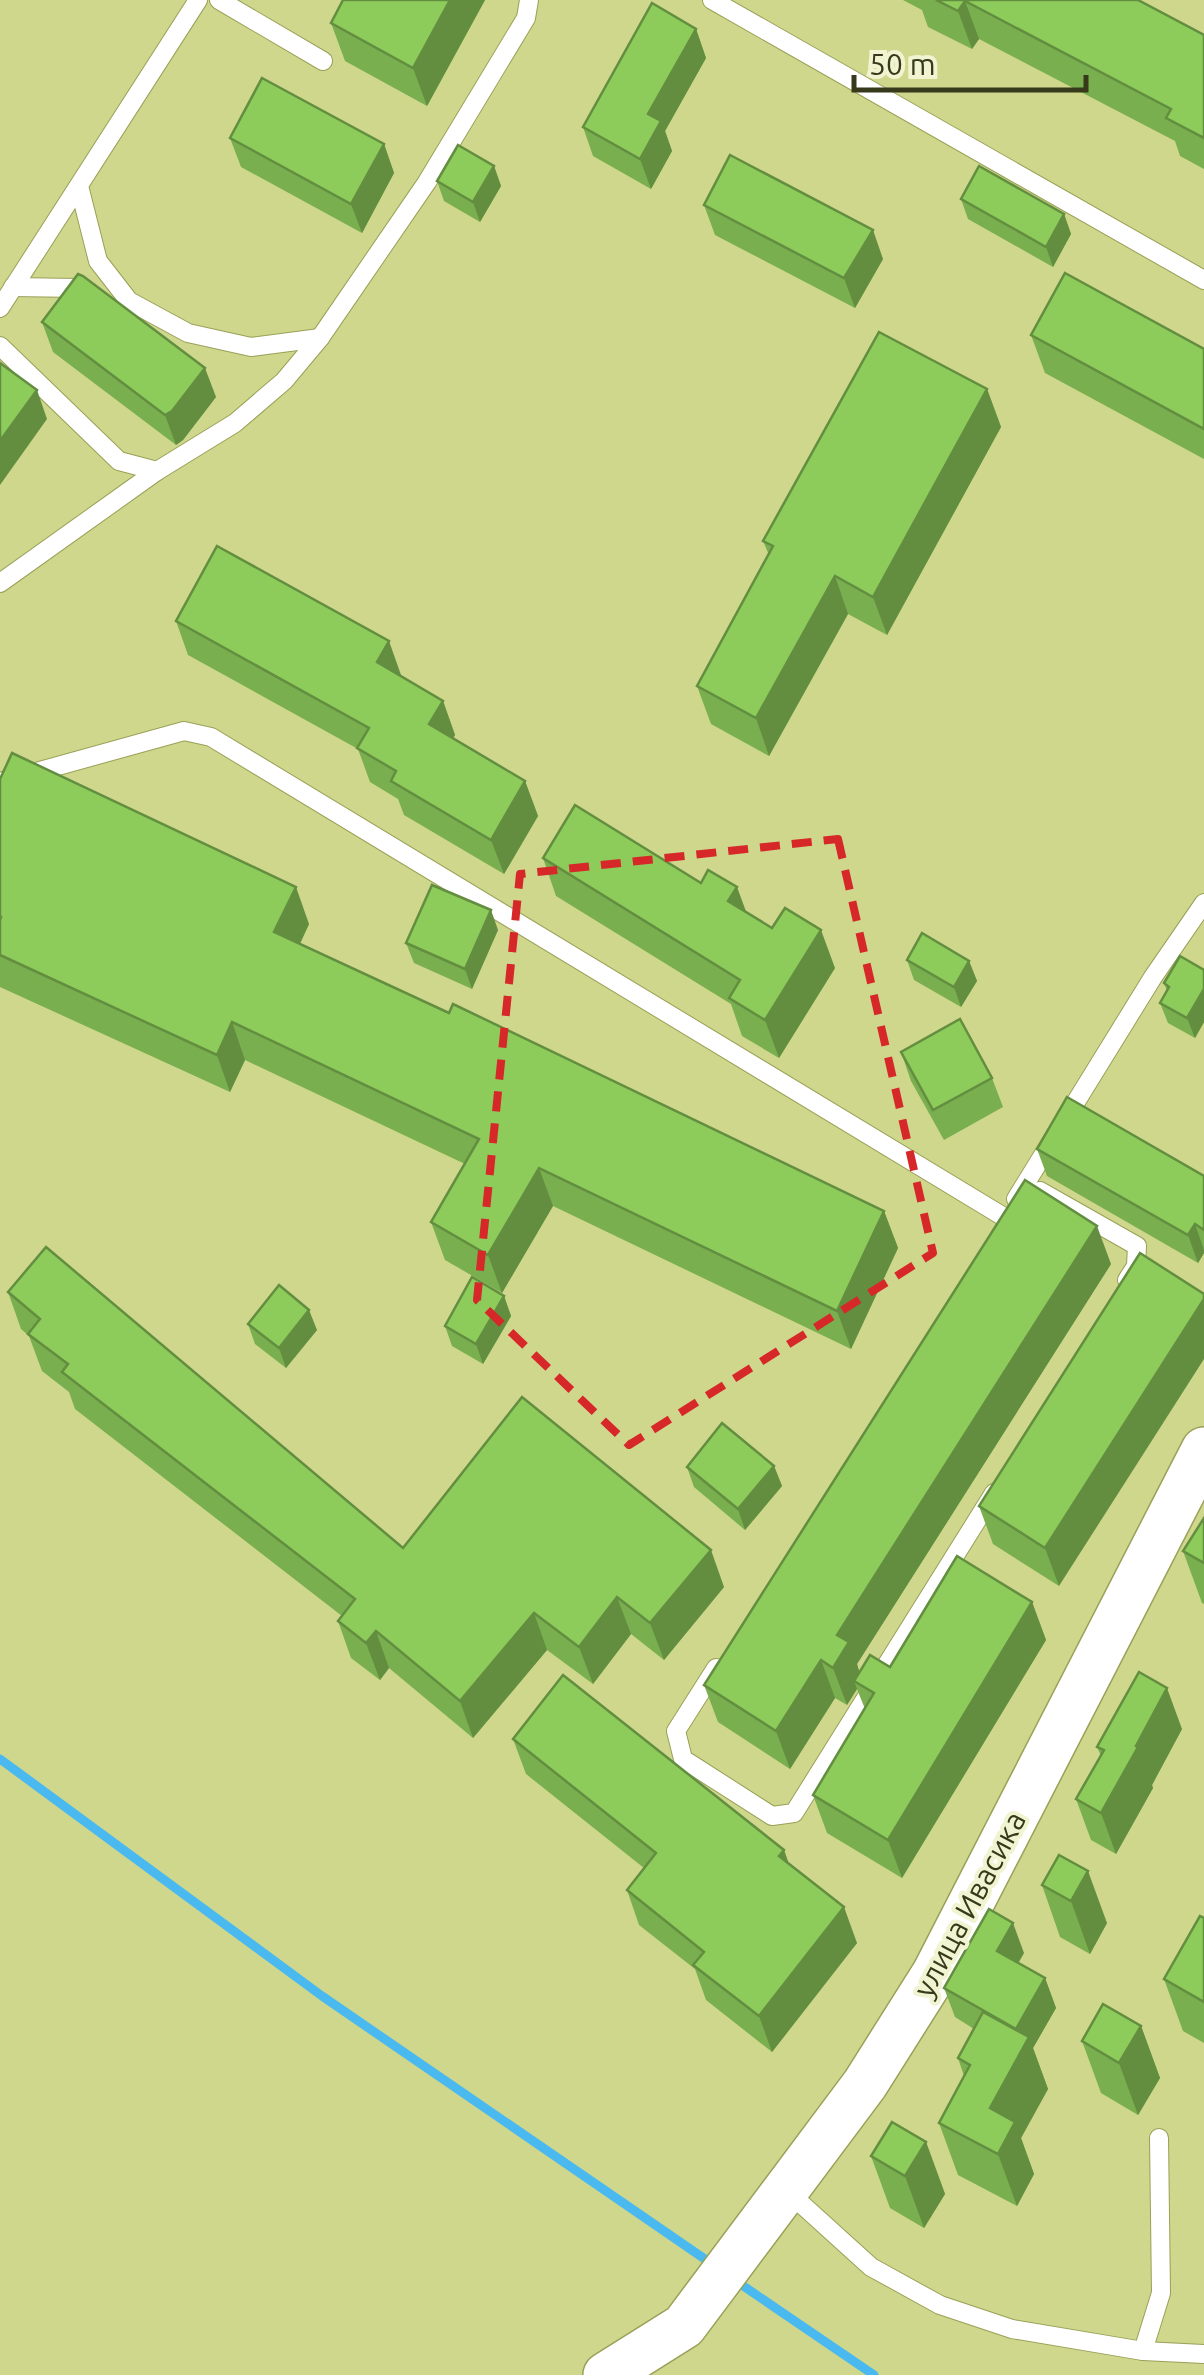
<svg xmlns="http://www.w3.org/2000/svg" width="1204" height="2375" viewBox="0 0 1204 2375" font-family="Ubuntu,sans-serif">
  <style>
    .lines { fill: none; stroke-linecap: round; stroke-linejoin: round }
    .stream { stroke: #49b9ef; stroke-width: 9 }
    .service-casing { stroke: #9aa057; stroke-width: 20 }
    .secondary-casing { stroke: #9aa057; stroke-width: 48 }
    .service { stroke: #fff; stroke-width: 18 }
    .secondary { stroke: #fff; stroke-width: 45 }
    .wall { fill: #79af4e }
    .shaded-wall { fill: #638e40 }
    .building { fill: #8dcb5b; stroke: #638e40; stroke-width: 2.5 }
    .marked { fill: none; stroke: #d62828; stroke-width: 8; stroke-dasharray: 20 12; stroke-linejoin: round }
    .labels { text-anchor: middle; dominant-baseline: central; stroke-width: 8; stroke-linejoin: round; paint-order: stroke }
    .street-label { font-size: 30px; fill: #36391a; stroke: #f0f4d0 }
  </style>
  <rect width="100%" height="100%" fill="#cfd78c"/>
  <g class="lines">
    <!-- stream -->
    <g class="stream">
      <polyline points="0,1759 322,1996 715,2266"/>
      <polyline points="736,2281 874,2375"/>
    </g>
    <!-- service casing -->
    <g class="service-casing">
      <g id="service">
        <polyline points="219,0 323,61"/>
        <polyline points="712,0 1204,280"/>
        <polyline points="79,186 98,261 129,301 188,333 251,347 320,338"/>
        <polyline points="13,287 78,288 87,291"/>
        <polyline points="0,308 198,0"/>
        <polyline points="0,346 119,461 157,471 235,423 284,381 320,338 427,182 526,18 529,0"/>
        <polyline points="0,583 157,471"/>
        <polyline points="0,782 184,731 211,737 1004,1217"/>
        <polyline points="1040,1191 1137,1246 1136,1266 1127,1280"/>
        <polyline points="1016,1199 1153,977 1204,903"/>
        <polyline points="716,1668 676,1731 683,1759 772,1816 794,1813 994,1493"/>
        <polyline points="786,2190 871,2267 940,2305 1012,2329 1143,2351 1204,2354"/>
        <polyline points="1143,2351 1161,2293 1159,2138"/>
      </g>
    </g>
    <!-- secondary casing -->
    <g class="secondary-casing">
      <polyline id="secondary" points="606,2375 684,2326 865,2084 935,1973 1204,1450"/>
    </g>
    <!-- service -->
    <use href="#service" class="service"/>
    <!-- secondary -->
    <use href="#secondary" class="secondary"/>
  </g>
  <!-- wall -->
  <g class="wall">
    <polygon points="343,0 485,0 427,106 345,61 331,23"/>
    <polygon points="903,0 1138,0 1204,35 1204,169 1180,156 1175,141 979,39 972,49 928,27 922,10"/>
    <polygon points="696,29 706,58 665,131 672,151 651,189 593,156 583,127"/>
    <polygon points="230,138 384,144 394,173 362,233 241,167"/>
    <polygon points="494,166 501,186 480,222 444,201 437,181"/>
    <polygon points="961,199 1064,214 1071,234 1053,267 968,219"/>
    <polygon points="704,205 883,259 855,308 715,235"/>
    <polygon points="42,322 216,397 183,440 176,445 53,352"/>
    <polygon points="1031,335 1204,349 1204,459 1045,373"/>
    <polygon points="987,389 1001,427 887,635 848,614 769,756 711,724 697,686 769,555 763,541"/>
    <polygon points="176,621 401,675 443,701 455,735 453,738 525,781 538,816 504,874 404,815 398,799 370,782 358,749 188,655"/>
    <polygon points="0,779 309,924 300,944 449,1013 884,1211 898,1248 851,1349 553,1206 502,1293 445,1260 431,1222 465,1164 245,1060 230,1092 0,987"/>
    <polygon points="543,858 746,911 835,968 779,1058 742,1036 731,1004 556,896"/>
    <polygon points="498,930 472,989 414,963 406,943"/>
    <polygon points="907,960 969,961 977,981 961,1007 914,980"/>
    <polygon points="1204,970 1204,1022 1195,1038 1168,1023 1160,1003 1167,991 1164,983"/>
    <polygon points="901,1052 992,1078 1003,1107 944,1140 911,1081"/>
    <polygon points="1037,1149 1204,1176 1204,1253 1198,1263 1047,1176"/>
    <polygon points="1140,1253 1059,1586 993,1544 979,1506"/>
    <polygon points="1111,1264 857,1664 859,1672 890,1667 1032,1602 1046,1640 902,1878 827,1833 813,1795 865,1709 857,1689 847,1705 835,1698 790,1769 718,1722 704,1685"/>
    <polygon points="8,1292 403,1548 724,1587 664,1660 631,1634 593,1684 547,1650 473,1738 389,1668 380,1680 351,1658 338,1621 342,1616 75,1409 69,1392 42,1371 29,1336 21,1329"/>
    <polygon points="504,1296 511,1316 483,1364 452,1346 445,1326"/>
    <polygon points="248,1324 317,1330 286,1368 255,1344"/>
    <polygon points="774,1466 782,1486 745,1530 694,1487 687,1467"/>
    <polygon points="1204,1518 1204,1604 1202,1603 1183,1551"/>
    <polygon points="1182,1729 1152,1785 1153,1788 1116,1854 1091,1840 1076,1799 1101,1756 1097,1747"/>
    <polygon points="513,1739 784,1850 789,1864 857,1943 772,2052 706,2000 695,1969 639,1925 627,1890 644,1868 526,1774"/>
    <polygon points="1042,1885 1107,1923 1090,1954 1060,1937"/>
    <polygon points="1204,1918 1204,2043 1183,2031 1164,1979"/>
    <polygon points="1024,1953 1018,1963 1045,1978 1056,2008 1033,2048 1048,2089 1021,2138 1034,2174 1017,2206 958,2175 939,2123 964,2076 958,2058 974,2029 955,2017 944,1988"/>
    <polygon points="1141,2026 1160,2078 1138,2115 1101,2093 1082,2041"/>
    <polygon points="926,2142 945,2194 924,2228 890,2208 871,2156"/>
  </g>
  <!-- shaded-wall -->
  <g class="shaded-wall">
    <polygon points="450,0 485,0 427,106 413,68"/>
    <polygon points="965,1 979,39 972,49 958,11"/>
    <polygon points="696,29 706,58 665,131 672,151 651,189 640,159 648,114"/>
    <polygon points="384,144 394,173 362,233 351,204"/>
    <polygon points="494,166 501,186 480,222 473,202"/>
    <polygon points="1064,214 1071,234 1053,267 1046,247"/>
    <polygon points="873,230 883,259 855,308 844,278"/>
    <polygon points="205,368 216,397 183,440 176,445 165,415"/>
    <polygon points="987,389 1001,427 887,635 873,597"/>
    <polygon points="37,390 47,419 0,485 0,441"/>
    <polygon points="835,576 848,614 769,756 756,718"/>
    <polygon points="389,641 401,675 390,697 377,662"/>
    <polygon points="443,701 455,735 441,758 429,724"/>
    <polygon points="525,781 538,816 504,874 491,840"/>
    <polygon points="296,887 309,924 288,969 274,932"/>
    <polygon points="737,887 751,925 728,901"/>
    <polygon points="491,910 498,930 472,989 465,969"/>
    <polygon points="821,930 835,968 779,1058 765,1020"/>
    <polygon points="969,961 977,981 961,1007 954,987"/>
    <polygon points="1204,989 1204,1022 1195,1038 1187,1018"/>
    <polygon points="232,1022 245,1060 230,1092 217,1055"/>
    <polygon points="539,1168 553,1206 502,1293 488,1255"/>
    <polygon points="884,1211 898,1248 851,1349 837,1311"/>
    <polygon points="1195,1224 1204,1250 1204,1253 1198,1263 1188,1235"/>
    <polygon points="1097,1226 1111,1264 857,1664 862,1680 854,1681 857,1689 847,1705 833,1668 837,1635"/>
    <polygon points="504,1296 511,1316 483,1364 476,1344"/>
    <polygon points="1204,1299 1204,1359 1059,1586 1045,1548"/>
    <polygon points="309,1310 317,1330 286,1368 279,1348"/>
    <polygon points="774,1466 782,1486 745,1530 738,1509"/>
    <polygon points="711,1550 724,1587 664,1660 650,1623"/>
    <polygon points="617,1597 631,1634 593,1684 579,1647"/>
    <polygon points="1032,1602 1046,1640 902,1878 888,1840"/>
    <polygon points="534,1613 547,1650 473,1738 460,1701"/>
    <polygon points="376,1631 389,1668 380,1680 366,1643"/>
    <polygon points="821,1660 835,1698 790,1769 776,1731"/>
    <polygon points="1167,1688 1182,1729 1152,1785 1153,1788 1116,1854 1101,1813"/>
    <polygon points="784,1850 796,1885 779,1856"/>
    <polygon points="1088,1871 1107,1923 1090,1954 1071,1901"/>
    <polygon points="844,1907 857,1943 772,2052 759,2016"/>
    <polygon points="1013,1923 1024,1953 1008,1981 997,1951"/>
    <polygon points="1045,1978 1056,2008 1033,2048 1048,2089 1021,2138 1034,2174 1017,2206 998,2154 990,2108 1016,2029"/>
    <polygon points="1141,2026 1160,2078 1138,2115 1119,2063"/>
    <polygon points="926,2142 945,2194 924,2228 905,2176"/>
  </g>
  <!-- building -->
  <g class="building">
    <polygon points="343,0 450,0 413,68 331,23"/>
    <polygon points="936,0 1138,0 1204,35 1204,138 1166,118 1171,109 965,1 958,11"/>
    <polygon points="652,3 696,29 648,114 661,121 640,159 583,127"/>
    <polygon points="262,78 384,144 351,204 230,138"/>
    <polygon points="458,145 494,166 473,202 437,181"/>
    <polygon points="730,155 873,230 844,278 704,205"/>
    <polygon points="979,166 1064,214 1046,247 961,199"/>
    <polygon points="1065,273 1204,349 1204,429 1031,335"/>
    <polygon points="78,274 83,276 205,368 172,411 165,415 42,322"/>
    <polygon points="879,332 987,389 873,597 835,576 756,718 697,686 773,546 763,541"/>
    <polygon points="0,363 37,390 0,441"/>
    <polygon points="217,546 389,641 377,662 443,701 429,724 525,781 491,840 391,781 396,771 357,748 369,728 176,621"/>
    <polygon points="12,753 296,887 274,932 449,1013 453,1004 884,1211 837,1311 539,1168 488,1255 431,1222 479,1139 232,1022 217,1055 0,955 0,920 1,917 0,916 0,779"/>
    <polygon points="575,805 701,883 708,870 737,887 728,901 772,928 785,908 821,930 765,1020 729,998 740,980 543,858"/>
    <polygon points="432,885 491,910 465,969 406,943"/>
    <polygon points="922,933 969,961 954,987 907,960"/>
    <polygon points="1180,956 1204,970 1204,989 1187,1018 1160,1003 1169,987 1164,983"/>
    <polygon points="960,1019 992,1078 933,1110 901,1052"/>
    <polygon points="1067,1097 1204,1176 1204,1230 1195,1224 1188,1235 1037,1149"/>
    <polygon points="1025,1180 1097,1226 837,1635 849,1642 833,1668 821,1660 776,1731 704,1685"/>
    <polygon points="46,1247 403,1548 522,1397 711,1550 650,1623 617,1597 579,1647 534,1613 460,1701 376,1631 366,1643 338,1621 355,1599 62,1372 68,1364 28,1334 40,1319 8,1292"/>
    <polygon points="1140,1253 1204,1294 1204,1299 1045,1548 979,1506"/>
    <polygon points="472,1277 504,1296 476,1344 445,1326"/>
    <polygon points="279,1285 309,1310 279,1348 248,1324"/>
    <polygon points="722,1423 774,1466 738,1509 687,1467"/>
    <polygon points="1204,1518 1204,1563 1183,1551"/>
    <polygon points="957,1556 1032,1602 888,1840 813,1795 874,1693 854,1681 870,1655 890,1667"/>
    <polygon points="1139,1672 1167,1688 1136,1746 1138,1747 1101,1813 1076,1799 1104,1750 1097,1747"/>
    <polygon points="563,1675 784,1850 779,1856 844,1907 759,2016 693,1965 704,1952 627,1890 656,1853 513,1739"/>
    <polygon points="1059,1855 1088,1871 1071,1901 1042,1885"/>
    <polygon points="989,1909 1013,1923 997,1951 1045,1978 1016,2029 944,1988"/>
    <polygon points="1200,1916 1204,1918 1204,2002 1164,1979"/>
    <polygon points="1103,2004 1141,2026 1119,2063 1082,2041"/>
    <polygon points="983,2012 1029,2037 990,2108 1015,2122 998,2154 939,2123 970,2065 958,2058"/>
    <polygon points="892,2122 926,2142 905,2176 871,2156"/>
  </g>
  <!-- marked area -->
  <path class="marked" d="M838,839L933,1253L629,1445L477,1300L520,874Z"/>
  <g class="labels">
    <!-- street labels -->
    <g class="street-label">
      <text transform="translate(969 1904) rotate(-62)">улица Ивасика</text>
    </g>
  </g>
  <!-- scale -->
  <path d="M854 75v15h232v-15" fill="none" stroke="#36391a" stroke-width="5"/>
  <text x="869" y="75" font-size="30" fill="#36391a" stroke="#f0f4d0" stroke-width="8" paint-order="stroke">50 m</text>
</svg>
